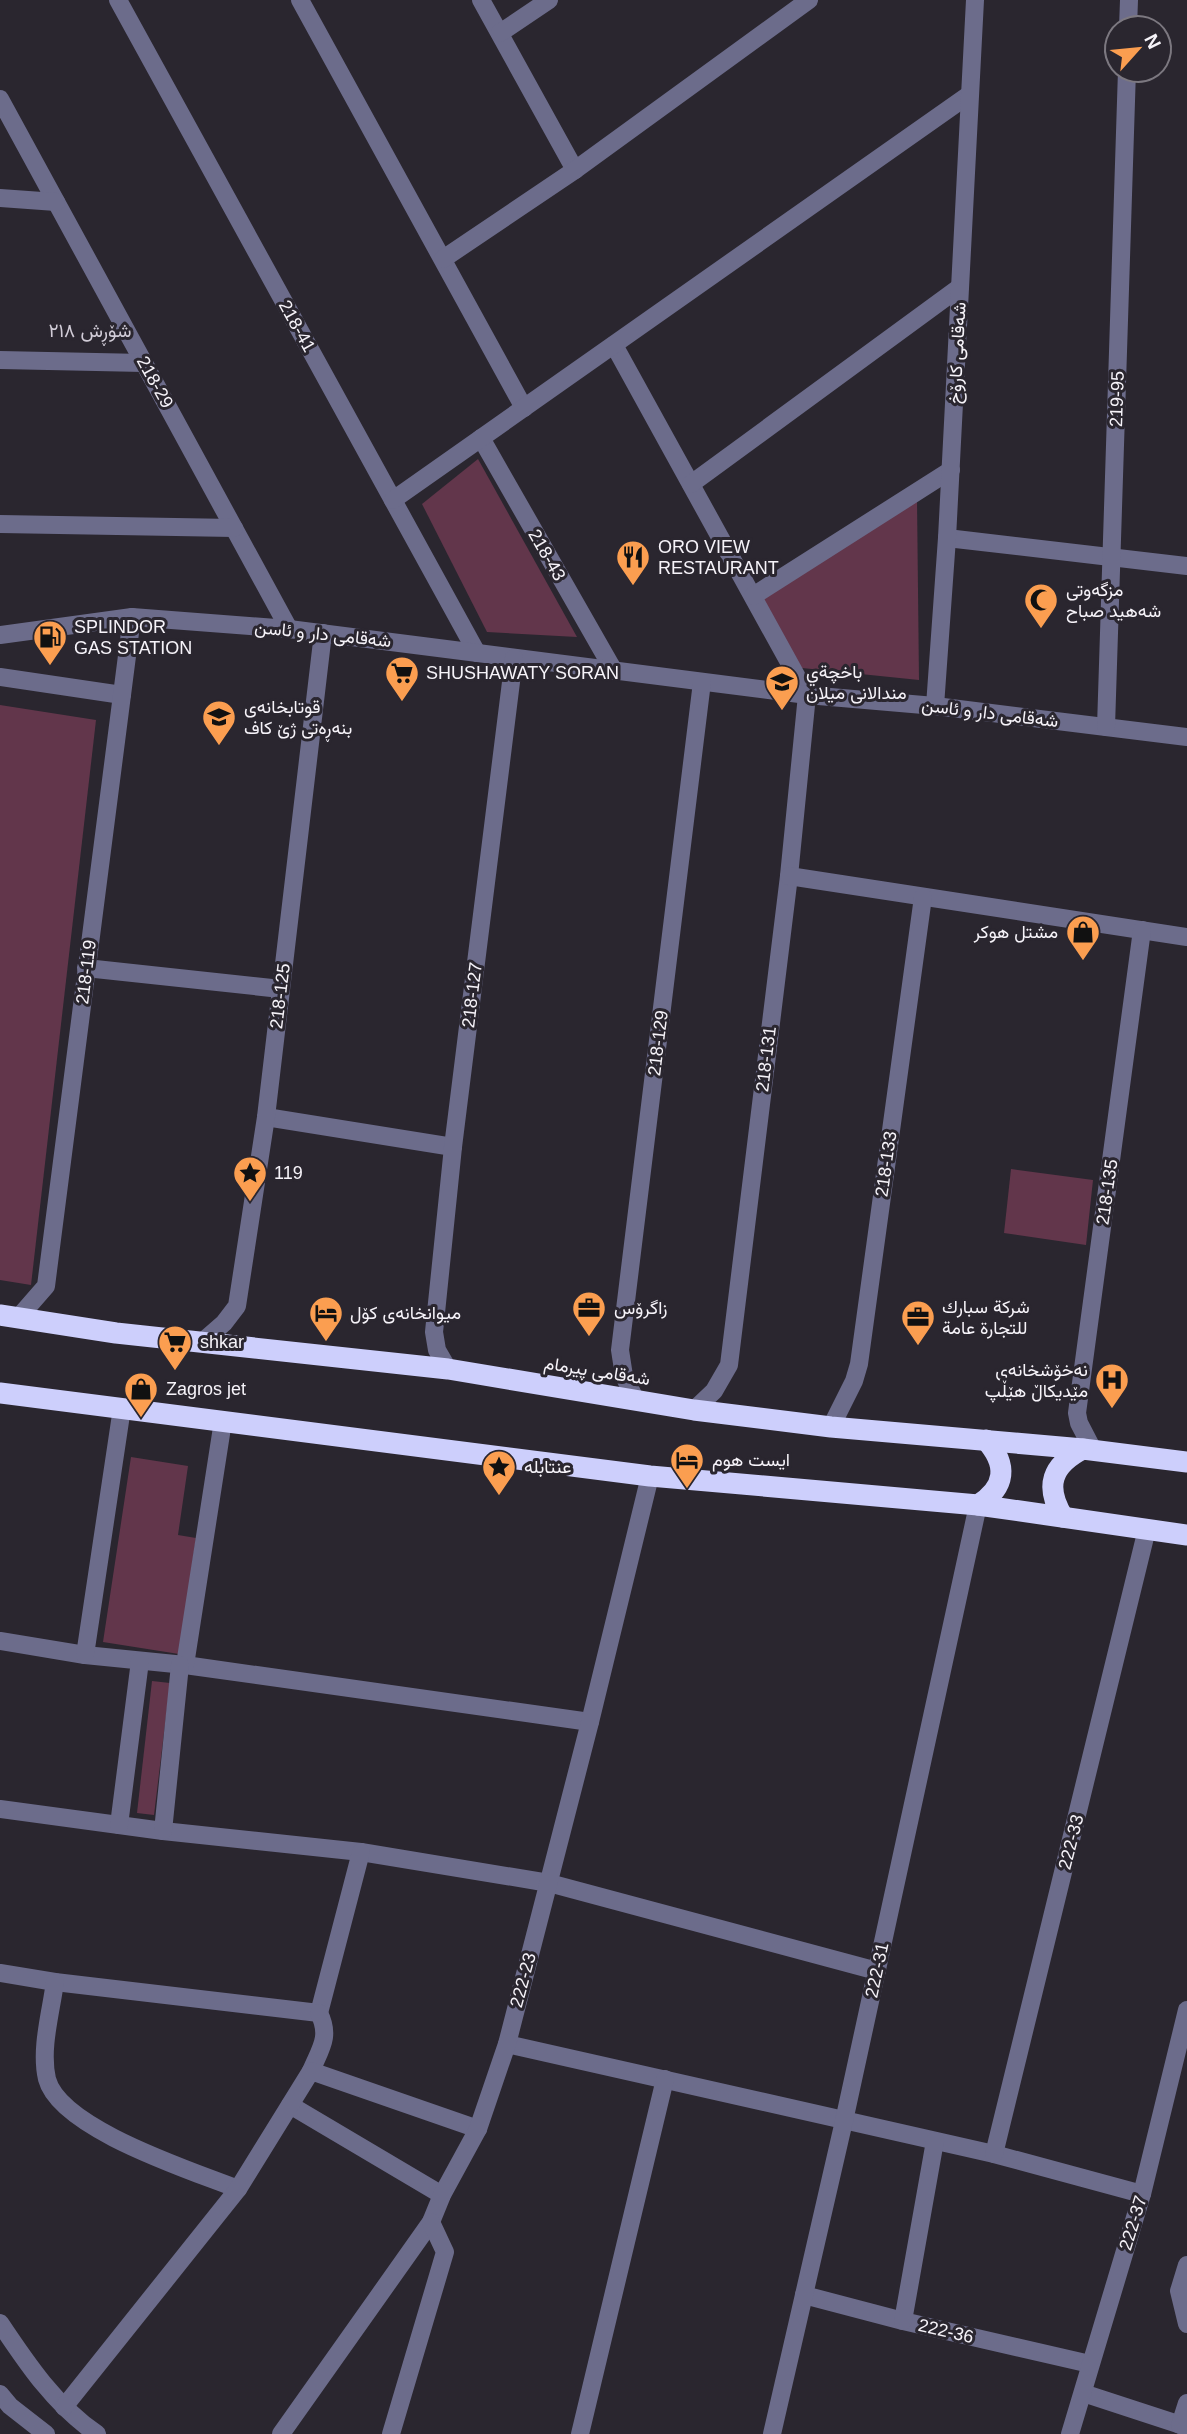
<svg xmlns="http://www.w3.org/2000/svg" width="1187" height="2434" viewBox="0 0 1187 2434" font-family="Helvetica,Vazirmatn,sans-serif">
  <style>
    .green { fill: #62364b }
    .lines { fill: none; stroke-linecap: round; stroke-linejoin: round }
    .minor { stroke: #6c6c8b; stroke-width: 18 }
    .highway { stroke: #cdcffc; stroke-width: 21 }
    .labels { text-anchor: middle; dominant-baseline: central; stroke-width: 6; stroke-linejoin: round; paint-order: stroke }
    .street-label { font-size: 18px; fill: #f6f3f9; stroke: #2a262f }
    .poi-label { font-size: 18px; fill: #f6f3f9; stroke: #2a262f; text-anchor: start }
    .neighbourhood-label { font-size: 19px; fill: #d1ccd7; stroke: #2a262f }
  </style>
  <rect width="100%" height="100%" fill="#2a262f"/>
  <!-- green -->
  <g class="green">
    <polygon points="478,459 577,637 487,632 422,504"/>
    <polygon points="917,500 919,680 802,668 756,603"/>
    <polygon points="0,705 96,720 31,1285 0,1280"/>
    <polygon points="1011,1169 1093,1180 1086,1245 1004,1233"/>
    <polygon points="131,1457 188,1466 178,1535 196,1538 179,1654 103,1642"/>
    <polygon points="152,1681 170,1683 154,1815 137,1813"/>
  </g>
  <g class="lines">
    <!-- minor -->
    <g class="minor">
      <polyline points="118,0 477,653"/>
      <polyline points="300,0 524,408"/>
      <polyline points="481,0 575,170"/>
      <polyline points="1128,28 1129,0"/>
      <polyline points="500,33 549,0"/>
      <polyline points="0,99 289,629"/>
      <polyline points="0,198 56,202"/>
      <polyline points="443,259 575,170 809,0"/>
      <polyline points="614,345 807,695 789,876 729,1365 714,1391 694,1410"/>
      <polyline points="0,360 144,363"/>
      <polyline points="481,438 614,671"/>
      <polyline points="691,484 960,287"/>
      <polyline points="393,500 970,94"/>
      <polyline points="0,524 234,528"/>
      <polyline points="947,538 1187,566"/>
      <polyline points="753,596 951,470"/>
      <polyline points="0,635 132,617 289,629 807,695 935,706 1187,737"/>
      <polyline points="0,677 122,695"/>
      <polyline points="935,706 947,538 975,0"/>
      <polyline points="1106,727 1127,70"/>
      <polyline points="789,876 1187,937"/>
      <polyline points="86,968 281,989"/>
      <polyline points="266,1117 453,1147"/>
      <polyline points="19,1317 46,1286 132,617"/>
      <polyline points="201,1343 224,1323 237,1306 266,1117 323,633"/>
      <polyline points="448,1369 437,1350 434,1332 453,1147 514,658"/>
      <polyline points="636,1401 624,1376 620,1350 702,682"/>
      <polyline points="831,1427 854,1381 859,1364 923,897"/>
      <polyline points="1093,1450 1079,1423 1077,1413 1142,930"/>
      <polyline points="0,1641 85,1655 185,1665 590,1722"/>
      <polyline points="85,1655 122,1408"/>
      <polyline points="185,1665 223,1421"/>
      <polyline points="0,1809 163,1831 361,1852 549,1883 877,1971"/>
      <polyline points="119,1825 140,1661"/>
      <polyline points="163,1831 180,1665"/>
      <polyline points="0,1973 55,1982 319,2013 361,1852"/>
      <path d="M55,1982C51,2012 40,2049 47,2079C60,2129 193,2171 238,2189"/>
      <polyline points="507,2044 994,2154 1142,2194"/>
      <path d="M311,2071C320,2049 331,2037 319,2013"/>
      <polyline points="290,2105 442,2195"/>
      <polyline points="994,2154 1147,1529"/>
      <polyline points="1187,2265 1179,2291 1187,2324"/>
      <polyline points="804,2295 903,2321 1090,2364"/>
      <polyline points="903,2321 935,2141"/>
      <path d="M0,2323C28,2365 55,2405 97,2434"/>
      <polyline points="1083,2393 1187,2427"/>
      <polyline points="0,2394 10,2406 46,2434"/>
      <polyline points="64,2407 238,2189 311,2071 478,2129"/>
      <polyline points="1180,2425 1187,2403"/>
      <polyline points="281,2434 431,2222 442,2195 478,2129 507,2044 590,1722 650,1476"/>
      <polyline points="391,2434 445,2252 431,2222"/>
      <polyline points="580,2434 665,2079"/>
      <polyline points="772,2434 844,2121 978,1505"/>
      <polyline points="1070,2434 1142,2194 1187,2010"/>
    </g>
    <!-- highway -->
    <g class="highway">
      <polyline points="0,1315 116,1333 448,1369 694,1410 831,1427 1083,1449 1187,1462"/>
      <polyline points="0,1393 650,1476 978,1505 1187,1535"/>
      <path d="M978,1505C1006,1487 1008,1465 986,1440"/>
      <path d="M1063,1517C1044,1486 1052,1465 1083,1449"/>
    </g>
  </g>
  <!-- icons -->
  <defs>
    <g id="restaurant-pin" transform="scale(1.75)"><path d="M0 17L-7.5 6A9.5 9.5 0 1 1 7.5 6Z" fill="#fb9e50" stroke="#2a262f"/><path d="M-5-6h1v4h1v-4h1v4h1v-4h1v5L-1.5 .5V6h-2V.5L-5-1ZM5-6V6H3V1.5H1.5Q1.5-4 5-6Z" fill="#111"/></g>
    <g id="mosque-pin" transform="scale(1.75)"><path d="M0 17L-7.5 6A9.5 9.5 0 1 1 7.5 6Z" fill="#fb9e50" stroke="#2a262f"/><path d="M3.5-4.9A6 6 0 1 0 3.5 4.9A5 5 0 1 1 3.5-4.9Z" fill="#111"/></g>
    <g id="fuel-pin" transform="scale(1.75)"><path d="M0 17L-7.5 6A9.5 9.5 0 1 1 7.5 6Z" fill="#fb9e50" stroke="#2a262f"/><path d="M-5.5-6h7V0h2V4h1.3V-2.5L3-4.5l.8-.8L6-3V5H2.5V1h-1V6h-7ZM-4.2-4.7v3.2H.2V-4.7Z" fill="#111"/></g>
    <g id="supermarket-pin" transform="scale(1.75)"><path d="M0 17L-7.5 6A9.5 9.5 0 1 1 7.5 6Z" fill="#fb9e50" stroke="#2a262f"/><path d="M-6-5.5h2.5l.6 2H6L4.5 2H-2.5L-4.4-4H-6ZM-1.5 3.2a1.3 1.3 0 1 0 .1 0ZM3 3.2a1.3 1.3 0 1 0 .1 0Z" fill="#111"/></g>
    <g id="school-pin" transform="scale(1.75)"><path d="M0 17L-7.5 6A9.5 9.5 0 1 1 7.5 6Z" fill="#fb9e50" stroke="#2a262f"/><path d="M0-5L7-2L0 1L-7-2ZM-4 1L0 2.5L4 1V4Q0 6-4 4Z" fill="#111"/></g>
    <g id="shop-pin" transform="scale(1.75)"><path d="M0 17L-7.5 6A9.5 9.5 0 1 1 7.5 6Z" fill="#fb9e50" stroke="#2a262f"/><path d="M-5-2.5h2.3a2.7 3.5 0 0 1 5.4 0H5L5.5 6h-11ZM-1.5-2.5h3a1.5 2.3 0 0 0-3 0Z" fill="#111"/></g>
    <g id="sight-pin" transform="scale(1.75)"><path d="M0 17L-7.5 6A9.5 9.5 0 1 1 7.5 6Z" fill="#fb9e50" stroke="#2a262f"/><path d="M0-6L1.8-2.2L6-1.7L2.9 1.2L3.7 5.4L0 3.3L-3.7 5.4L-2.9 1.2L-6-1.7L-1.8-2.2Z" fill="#111"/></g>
    <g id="office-pin" transform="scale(1.75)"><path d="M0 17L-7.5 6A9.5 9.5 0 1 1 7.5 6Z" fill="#fb9e50" stroke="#2a262f"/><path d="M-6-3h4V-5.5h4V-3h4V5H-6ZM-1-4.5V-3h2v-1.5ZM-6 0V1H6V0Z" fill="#111"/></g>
    <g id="hotel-pin" transform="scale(1.75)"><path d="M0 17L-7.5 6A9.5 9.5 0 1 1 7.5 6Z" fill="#fb9e50" stroke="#2a262f"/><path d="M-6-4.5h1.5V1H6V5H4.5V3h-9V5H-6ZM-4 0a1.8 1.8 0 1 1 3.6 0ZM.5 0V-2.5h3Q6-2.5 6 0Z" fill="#111"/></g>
    <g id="hospital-pin" transform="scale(1.75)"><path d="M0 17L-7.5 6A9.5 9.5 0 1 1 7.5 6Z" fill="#fb9e50" stroke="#2a262f"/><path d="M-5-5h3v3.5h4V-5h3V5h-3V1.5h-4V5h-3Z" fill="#111"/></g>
  </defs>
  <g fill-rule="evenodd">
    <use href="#restaurant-pin" x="633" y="557"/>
    <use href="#mosque-pin" x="1041" y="600"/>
    <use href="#fuel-pin" x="50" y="637"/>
    <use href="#supermarket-pin" x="402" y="673"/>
    <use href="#school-pin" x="782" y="682"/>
    <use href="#school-pin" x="219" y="717"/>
    <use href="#shop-pin" x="1083" y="932"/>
    <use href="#sight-pin" x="250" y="1173"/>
    <use href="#office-pin" x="589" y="1308"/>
    <use href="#hotel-pin" x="326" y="1313"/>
    <use href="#office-pin" x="918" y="1317"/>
    <use href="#supermarket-pin" x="175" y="1342"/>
    <use href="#hospital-pin" x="1112" y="1380"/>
    <use href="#shop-pin" x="141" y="1389"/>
    <use href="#hotel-pin" x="687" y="1460"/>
    <use href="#sight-pin" x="499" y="1467"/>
  </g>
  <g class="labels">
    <!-- street labels -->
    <g class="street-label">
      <text transform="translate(297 326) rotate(61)">218-41</text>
      <text transform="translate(957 353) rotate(-87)">شەقامی کارۆخ</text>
      <text transform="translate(155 382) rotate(61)">218-29</text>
      <text transform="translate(1117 399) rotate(-88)">219-95</text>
      <text transform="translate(547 555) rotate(60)">218-43</text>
      <text transform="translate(323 634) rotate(6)">شەقامی دار و ئاسن</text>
      <text transform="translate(990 713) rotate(7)">شەقامی دار و ئاسن</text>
      <text transform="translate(86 972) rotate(-83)">218-119</text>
      <text transform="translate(472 995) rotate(-83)">218-127</text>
      <text transform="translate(280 996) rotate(-83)">218-125</text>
      <text transform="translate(658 1043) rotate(-83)">218-129</text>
      <text transform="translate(766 1059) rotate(-83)">218-131</text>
      <text transform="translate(886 1164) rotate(-82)">218-133</text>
      <text transform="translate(1107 1192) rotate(-82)">218-135</text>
      <text transform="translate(597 1371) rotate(9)">شەقامی پیرمام</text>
      <text transform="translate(1071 1842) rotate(-76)">222-33</text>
      <text transform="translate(877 1970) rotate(-78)">222-31</text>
      <text transform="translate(523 1980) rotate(-75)">222-23</text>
      <text transform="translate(1133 2223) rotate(-73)">222-37</text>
      <text transform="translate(946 2331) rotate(13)">222-36</text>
    </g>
    <!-- poi labels -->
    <g class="poi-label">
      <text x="658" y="547">ORO VIEW<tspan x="658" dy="21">RESTAURANT</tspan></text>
      <text x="1066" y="590">مزگه‌وتی<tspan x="1066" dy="21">شه‌هید صباح</tspan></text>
      <text x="74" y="627">SPLINDOR<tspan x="74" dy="21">GAS STATION</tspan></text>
      <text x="806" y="672">باخچةي<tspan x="806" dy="21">مندالانى ميلان</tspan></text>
      <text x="426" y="673">SHUSHAWATY SORAN</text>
      <text x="244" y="707">قوتابخانەی<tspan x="244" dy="21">بنەڕەتی ژێ کاف</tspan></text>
      <text x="1058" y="932" text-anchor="end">مشتل هوكر</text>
      <text x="274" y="1173">119</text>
      <text x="942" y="1307">شركة سبارك<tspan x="942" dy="21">للتجارة عامة</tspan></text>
      <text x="614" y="1308">زاگرۆس</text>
      <text x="350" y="1313">میوانخانەی کۆل</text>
      <text x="200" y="1342">shkar</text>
      <text x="1088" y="1370" text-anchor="end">نەخۆشخانەی<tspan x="1088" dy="21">مێدیکاڵ هێڵپ</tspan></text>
      <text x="166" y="1389">Zagros jet</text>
      <text x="712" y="1460">ايست هوم</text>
      <text x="524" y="1467">عنتابله</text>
    </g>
    <!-- neighbourhood labels -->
    <g class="neighbourhood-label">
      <text x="90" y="330">شۆڕش ٢١٨</text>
    </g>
  </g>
  <!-- north arrow -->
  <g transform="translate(1138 49) rotate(63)"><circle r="33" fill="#2a262f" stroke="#7c7880" stroke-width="2"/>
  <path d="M0-5L12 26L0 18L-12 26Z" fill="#fb9e50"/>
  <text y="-10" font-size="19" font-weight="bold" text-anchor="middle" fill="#f6f3f9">N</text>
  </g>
</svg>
